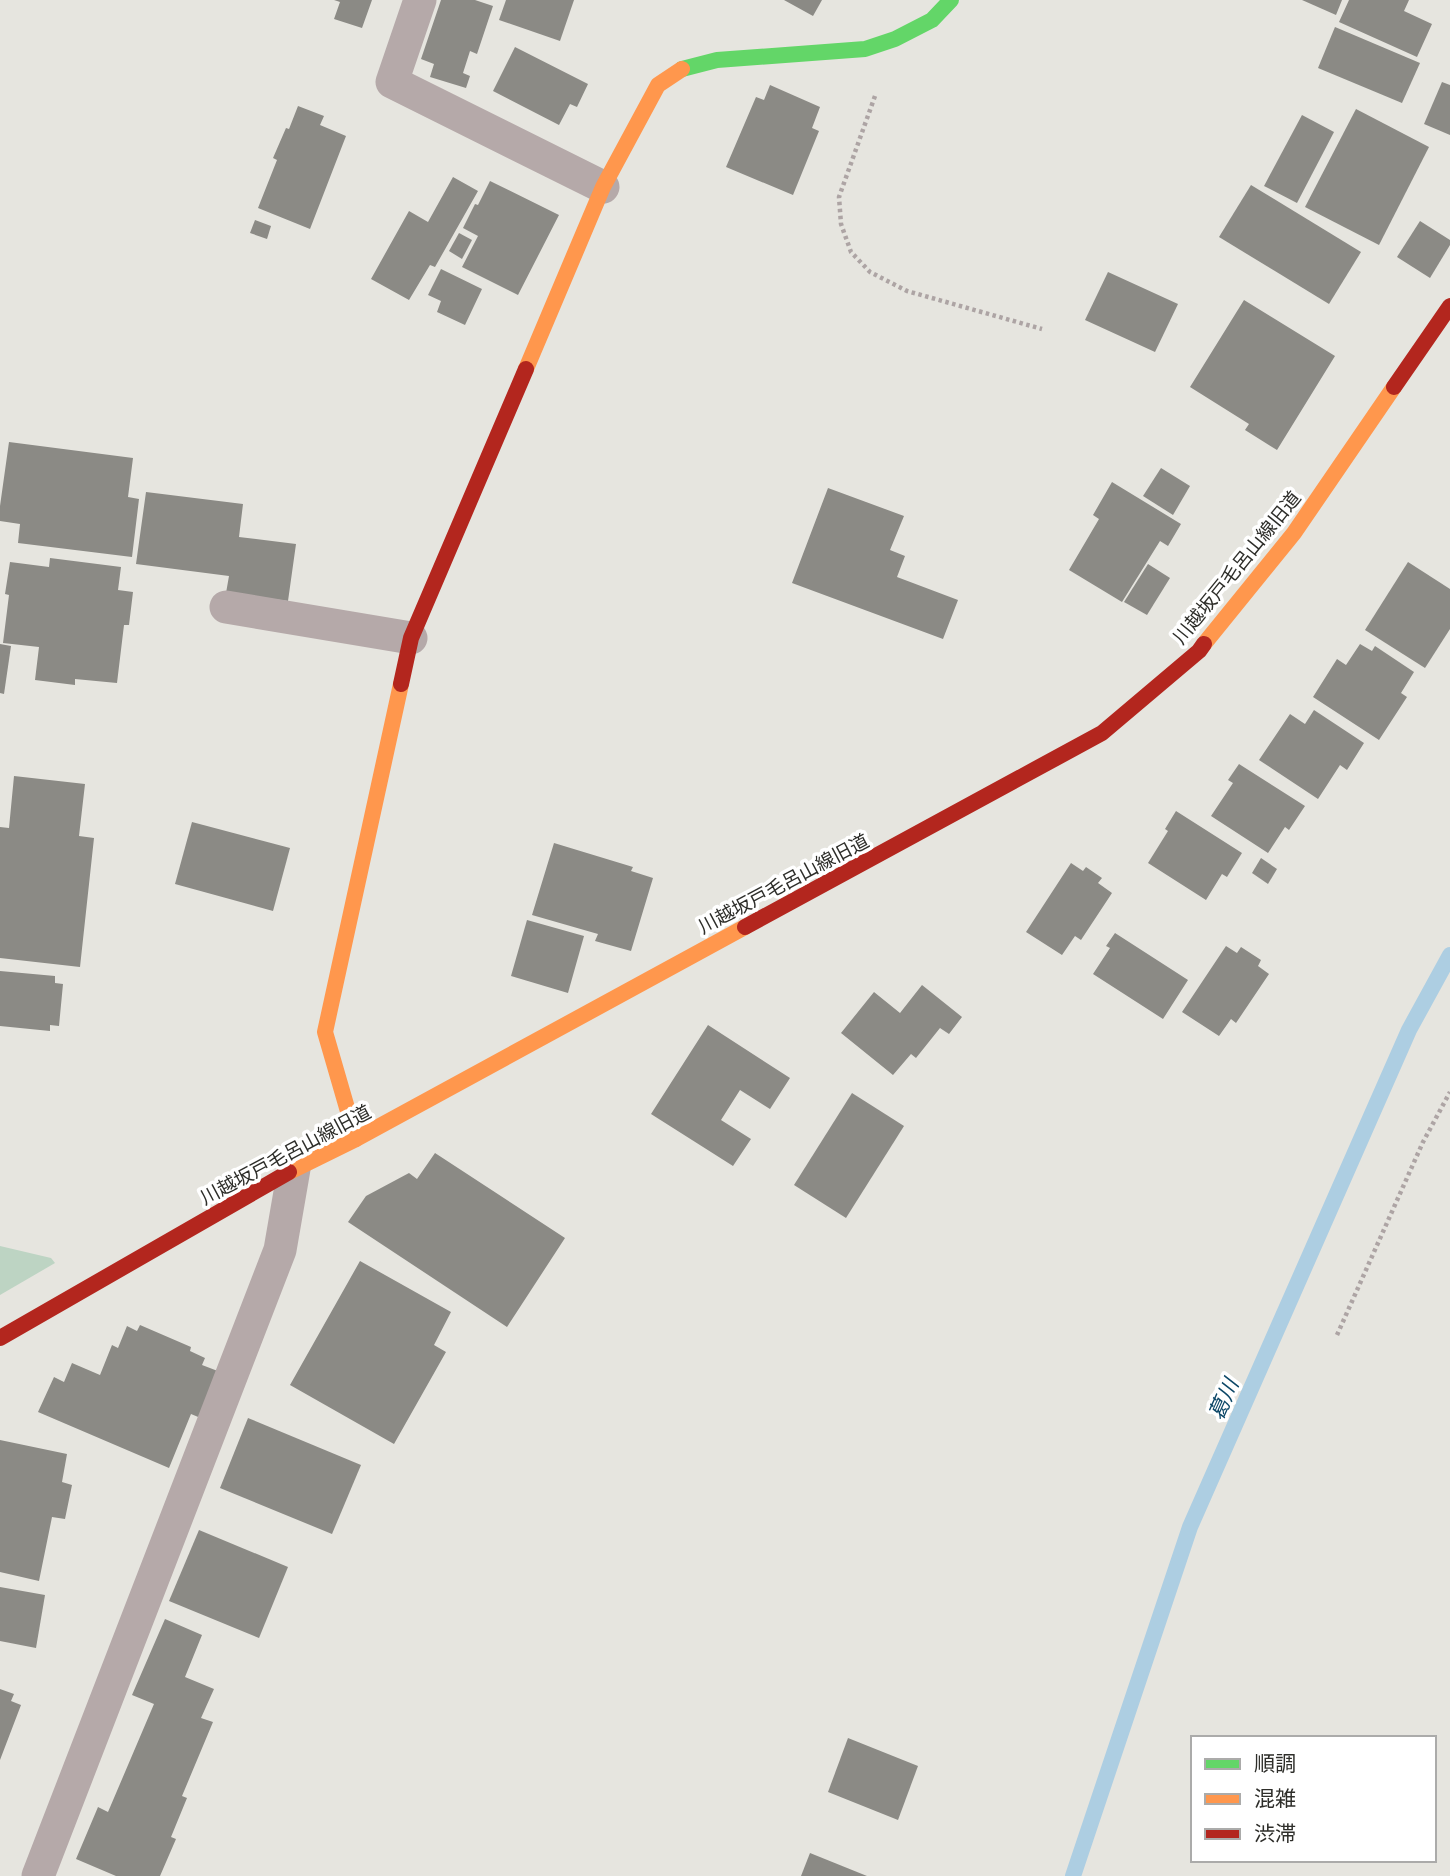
<svg xmlns="http://www.w3.org/2000/svg" width="1450" height="1876" viewBox="0 0 1450 1876" font-family="'Golos Text','Noto Sans JP',sans-serif">
  <style>
    .green { fill: #bdd4c3 }
    .lines { fill: none; stroke-linecap: round; stroke-linejoin: round }
    .stream { stroke: #adcee2; stroke-width: 16 }
    .building { fill: #8b8a85 }
    .path { stroke: #ada4a4; stroke-width: 4.5; stroke-dasharray: 3.5 3.5; stroke-linecap: butt }
    .lane { stroke: #b5a9a9; stroke-width: 33 }
    .fast { stroke: #63d668; stroke-width: 16 }
    .slow { stroke: #ff974d; stroke-width: 16 }
    .jam { stroke: #b3261e; stroke-width: 16 }
    .labels { text-anchor: middle; dominant-baseline: central; stroke-width: 7; stroke-linejoin: round; paint-order: stroke }
    .street-label { font-size: 19px; fill: #2e2e2a; stroke: #fff }
    .water-label { font-size: 21px; font-style: italic; fill: #0c4767; stroke: #fff }
  </style>
  <rect width="100%" height="100%" fill="#e6e5df"/>
  <!-- green -->
  <polygon class="green" points="0,1246 51,1258 55,1263 0,1295"/>
  <g class="lines">
    <!-- stream -->
    <polyline class="stream" points="1073,1876 1190,1527 1409,1030 1450,955"/>
  </g>
  <!-- building -->
  <g class="building">
    <polygon points="334,0 372,0 362,28 334,19 340,2"/>
    <polygon points="441,0 475,0 493,6 477,54 470,51 463,73 470,76 466,88 430,77 434,64 421,59"/>
    <polygon points="506,0 574,0 560,41 499,20"/>
    <polygon points="784,0 822,0 813,16"/>
    <polygon points="1302,0 1342,0 1336,15"/>
    <polygon points="1349,0 1409,0 1404,11 1432,24 1417,57 1339,22"/>
    <polygon points="1335,27 1420,63 1402,103 1318,68"/>
    <polygon points="515,47 588,84 577,107 570,104 559,125 493,91"/>
    <polygon points="1442,82 1450,85 1450,135 1424,124"/>
    <polygon points="770,85 820,107 812,128 819,131 793,195 726,167 756,97 764,100"/>
    <polygon points="298,106 324,116 320,125 346,136 310,229 258,208 277,160 273,158 286,128 289,129"/>
    <polygon points="1356,109 1429,147 1379,245 1305,207"/>
    <polygon points="1302,115 1334,132 1297,203 1264,186"/>
    <polygon points="453,177 478,191 435,267 430,265 409,300 371,279 409,211 428,222"/>
    <polygon points="490,181 559,215 518,295 462,267 478,236 463,228 475,204 478,205"/>
    <polygon points="1251,185 1361,252 1329,304 1219,237"/>
    <polygon points="255,220 271,226 267,239 250,233"/>
    <polygon points="1420,221 1450,240 1450,245 1430,278 1397,257"/>
    <polygon points="459,233 472,240 462,259 449,251"/>
    <polygon points="441,269 482,289 465,325 437,312 441,301 428,295"/>
    <polygon points="1108,272 1178,304 1155,352 1085,320"/>
    <polygon points="1244,300 1335,356 1277,450 1245,430 1249,424 1190,387"/>
    <polygon points="9,442 133,458 128,497 139,499 132,557 18,543 20,524 0,521 0,506"/>
    <polygon points="1161,468 1190,486 1173,515 1143,496"/>
    <polygon points="1112,482 1181,524 1168,546 1160,541 1122,602 1069,570 1099,519 1093,515"/>
    <polygon points="828,488 904,516 890,550 905,556 897,577 958,600 943,639 792,583"/>
    <polygon points="146,492 243,504 239,537 296,544 288,601 226,593 229,576 136,564"/>
    <polygon points="50,558 121,567 118,590 133,592 129,625 124,625 117,683 75,679 75,685 35,680 39,647 3,643 9,595 5,594 10,562 49,567"/>
    <polygon points="1408,562 1450,589 1450,629 1425,668 1365,630"/>
    <polygon points="1148,564 1170,578 1147,615 1124,602"/>
    <polygon points="0,644 11,646 4,694 0,693"/>
    <polygon points="1360,644 1372,651 1375,646 1414,672 1401,693 1407,697 1379,740 1313,697 1337,659 1346,665"/>
    <polygon points="1314,710 1364,743 1347,770 1340,765 1318,799 1259,760 1290,714 1305,724"/>
    <polygon points="1239,764 1305,806 1289,830 1285,827 1268,853 1211,816 1233,783 1228,780"/>
    <polygon points="14,776 85,784 79,836 94,838 80,967 0,958 0,827 9,828"/>
    <polygon points="1176,811 1242,853 1227,877 1222,874 1206,900 1148,863 1168,831 1165,829"/>
    <polygon points="192,822 290,848 273,911 175,884"/>
    <polygon points="554,843 633,867 631,871 653,878 631,951 595,941 598,934 532,915"/>
    <polygon points="1261,858 1277,869 1268,884 1252,873"/>
    <polygon points="1071,863 1083,871 1086,867 1102,878 1098,883 1112,893 1081,940 1075,936 1062,955 1026,932"/>
    <polygon points="527,920 584,936 568,993 511,976"/>
    <polygon points="1115,933 1188,980 1163,1019 1093,974 1110,948 1106,946"/>
    <polygon points="1226,946 1237,953 1241,947 1261,960 1258,966 1269,974 1236,1023 1231,1019 1219,1036 1182,1012"/>
    <polygon points="0,971 55,976 55,983 63,984 59,1026 50,1025 50,1031 0,1026"/>
    <polygon points="922,985 962,1017 949,1034 940,1028 916,1058 911,1054 893,1075 841,1033 874,992 900,1013"/>
    <polygon points="708,1025 790,1078 770,1109 740,1090 721,1120 751,1139 733,1166 651,1114"/>
    <polygon points="852,1093 904,1126 846,1218 794,1185"/>
    <polygon points="435,1153 565,1238 507,1327 348,1222 366,1196 409,1173 417,1179"/>
    <polygon points="360,1261 451,1312 434,1345 446,1352 394,1444 290,1385"/>
    <polygon points="140,1325 191,1347 190,1351 205,1358 202,1365 223,1373 203,1419 191,1414 169,1468 38,1412 54,1377 64,1382 72,1363 100,1375 112,1345 118,1348 127,1326 137,1331"/>
    <polygon points="248,1418 361,1465 332,1534 220,1488"/>
    <polygon points="0,1440 67,1454 62,1482 72,1485 65,1519 52,1517 39,1581 0,1572"/>
    <polygon points="199,1530 288,1567 259,1638 169,1601"/>
    <polygon points="0,1587 45,1595 36,1648 0,1641"/>
    <polygon points="165,1619 202,1635 185,1677 214,1689 201,1718 213,1722 182,1796 187,1798 171,1837 176,1839 160,1876 116,1876 76,1859 98,1807 108,1812 154,1704 132,1695"/>
    <polygon points="0,1689 14,1694 11,1701 21,1705 0,1760"/>
    <polygon points="848,1738 918,1766 898,1820 828,1792"/>
    <polygon points="810,1853 867,1876 801,1876"/>
  </g>
  <g class="lines">
    <!-- path -->
    <g class="path">
      <polyline points="875,96 839,197 841,224 851,252 870,272 907,291 1042,329"/>
      <polyline points="1337,1335 1423,1142 1450,1092"/>
    </g>
    <!-- lane -->
    <g class="lane">
      <polyline points="420,0 392,82 603,187"/>
      <polyline points="226,607 411,638"/>
      <polyline points="38,1876 280,1250 294,1169"/>
    </g>
    <!-- fast -->
    <polyline class="fast" points="682,69 717,60 865,49 895,39 932,20 951,0"/>
    <!-- slow -->
    <g class="slow">
      <polyline points="526,369 603,187 658,85 682,69"/>
      <polyline points="1204,644 1294,533 1394,387"/>
      <polyline points="356,1139 325,1032 401,684"/>
      <polyline points="289,1172 356,1139 745,927"/>
    </g>
    <!-- jam -->
    <g class="jam">
      <polyline points="1394,387 1450,306"/>
      <polyline points="401,684 411,638 526,369"/>
      <polyline points="745,927 1102,733 1199,651 1204,644"/>
      <polyline points="0,1338 289,1172"/>
    </g>
  </g>
  <g class="labels">
    <!-- street labels -->
    <g class="street-label">
      <text transform="translate(1236 567) rotate(-51)">川越坂戸毛呂山線旧道</text>
      <text transform="translate(783 883) rotate(-28)">川越坂戸毛呂山線旧道</text>
      <text transform="translate(285 1154) rotate(-28)">川越坂戸毛呂山線旧道</text>
    </g>
    <!-- water labels -->
    <g class="water-label">
      <text transform="translate(1223 1399) rotate(-66)">葛川</text>
    </g>
  </g>
  <!-- legend -->
  <rect x="1191" y="1736" width="245" height="126" fill="#ffffff" stroke="#ababaa" stroke-width="2"/>
  <rect x="1205" y="1759" width="35" height="10" fill="#63d668" stroke="#ababaa" stroke-width="2"/>
  <text x="1254" y="1771" font-size="21" fill="#2e2e2a">順調</text>
  <rect x="1205" y="1794" width="35" height="10" fill="#ff974d" stroke="#ababaa" stroke-width="2"/>
  <text x="1254" y="1806" font-size="21" fill="#2e2e2a">混雑</text>
  <rect x="1205" y="1829" width="35" height="10" fill="#b3261e" stroke="#ababaa" stroke-width="2"/>
  <text x="1254" y="1841" font-size="21" fill="#2e2e2a">渋滞</text>
</svg>
